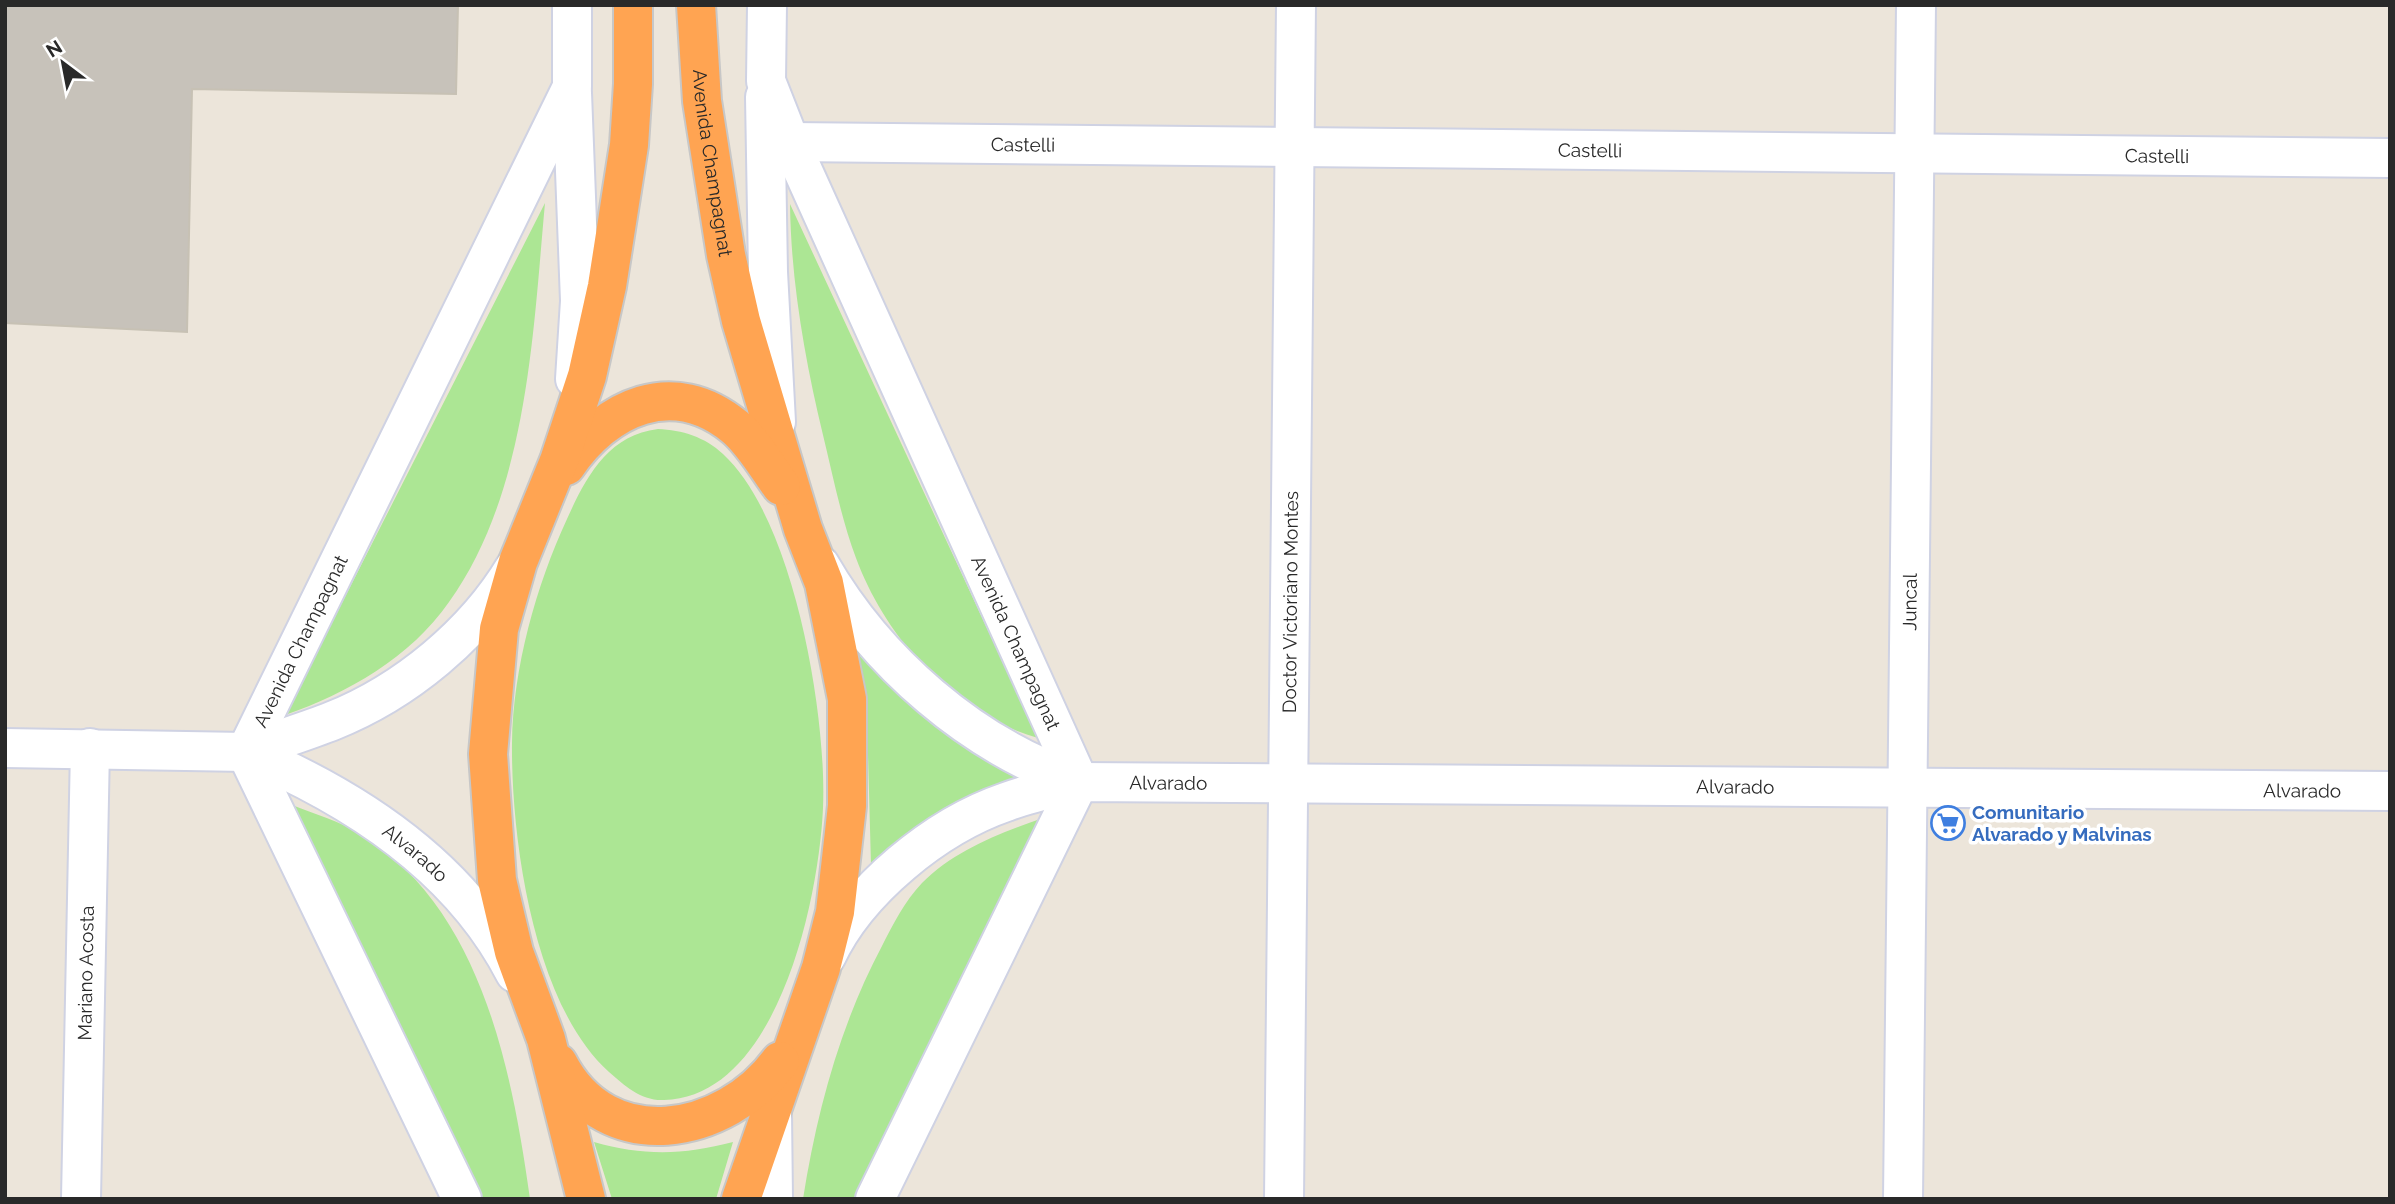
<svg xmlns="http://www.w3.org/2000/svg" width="2395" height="1204" viewBox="0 0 2395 1204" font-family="Raleway,sans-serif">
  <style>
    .green { fill: #ace694 }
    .building { fill: #c7c2ba; stroke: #c7c1b4; stroke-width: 2 }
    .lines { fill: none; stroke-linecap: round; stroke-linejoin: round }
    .street-casing { stroke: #cfd2e3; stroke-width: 42 }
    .secondary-casing { stroke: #cfd2e3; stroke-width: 42 }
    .highway-casing { stroke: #c7c7c7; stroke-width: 42 }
    .street { stroke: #fff; stroke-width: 38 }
    .secondary { stroke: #fff; stroke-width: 38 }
    .highway { stroke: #ffa452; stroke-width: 38 }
    .labels { text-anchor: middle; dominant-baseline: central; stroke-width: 7; stroke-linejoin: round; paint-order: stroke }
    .street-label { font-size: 19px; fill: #292929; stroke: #fff }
    .shop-label { font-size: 19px; font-weight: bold; fill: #366cbe; stroke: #fff; text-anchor: start }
  </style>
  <rect width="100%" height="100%" fill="#ece5da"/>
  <!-- green -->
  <g class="green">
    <path d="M545,203C533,332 528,492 449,602C410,658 348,693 285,715Z"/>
    <path d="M790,204L1038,738C954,714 886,639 856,558C841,518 833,476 823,435C805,360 791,282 790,204Z"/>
    <path d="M658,429C682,430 705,437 723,454C794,519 827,715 823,808C819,898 778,1097 664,1100C641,1101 625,1086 609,1072C534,1005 511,840 512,743C513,668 536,586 567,519C586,477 608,435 658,429Z"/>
    <polygon points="857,642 927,719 967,744 1043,780 911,838 871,865 867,718"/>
    <path d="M292,805C314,814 340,821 360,834C481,907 512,1070 530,1199H479Z"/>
    <path d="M1043,818L855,1199H803C817,1111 840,1025 882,946C893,924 905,901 922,883C955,850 1000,833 1043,818Z"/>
    <path d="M594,1142C643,1156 684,1155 733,1142L716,1199H612Z"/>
  </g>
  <!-- building -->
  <polygon class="building" points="5,5 458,5 456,94 192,89 187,332 5,323"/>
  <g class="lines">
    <!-- street casing -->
    <g class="street-casing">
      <g id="street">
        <path id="s1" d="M790,142L2390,158"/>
        <path d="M820,565C876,662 972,746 1079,782"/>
        <path id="s2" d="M5,748L246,752C355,798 460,866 515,973"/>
        <path d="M246,752C274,741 304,732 332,721C405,692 475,634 515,567"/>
        <path id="s3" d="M826,957C857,890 936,826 1006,802C1029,793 1054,788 1079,782L2390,791"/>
        <path id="s4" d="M81,1199L90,748"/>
        <path id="s5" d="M1284,1199L1296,5"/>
        <path id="s6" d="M1903,1199L1916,5"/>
      </g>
    </g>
    <!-- secondary casing -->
    <g class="secondary-casing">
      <g id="secondary">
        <path id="s7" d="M767,5L766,81L790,142L1079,782L875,1199"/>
        <polyline points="572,93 580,301 575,379"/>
        <polyline points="765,97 768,272 776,422"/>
        <polyline points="772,1113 773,1199"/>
        <path id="s8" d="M462,1199L246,752L572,87V5"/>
      </g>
    </g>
    <!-- highway casing -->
    <g class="highway-casing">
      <g id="highway">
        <path id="s9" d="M696,5L702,101L726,255L741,321L803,529L824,583L847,699V806L835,912L821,968L741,1199"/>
        <path d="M566,466C606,407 673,376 735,427C753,442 767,467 781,486"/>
        <path d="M558,1063C607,1158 725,1136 780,1061"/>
        <polyline points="586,1199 546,1039 514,952 497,880 488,754 499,629 518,562 559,461 587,376 607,286 629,145 633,84 633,5"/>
      </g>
    </g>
    <!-- street -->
    <use href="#street" class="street"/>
    <!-- secondary -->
    <use href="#secondary" class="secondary"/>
    <!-- highway -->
    <use href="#highway" class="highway"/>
  </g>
  <!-- icons -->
  <defs>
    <g id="supermarket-ring" transform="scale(1.75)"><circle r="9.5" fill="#fff" stroke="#3f7fe0" stroke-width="1.5"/><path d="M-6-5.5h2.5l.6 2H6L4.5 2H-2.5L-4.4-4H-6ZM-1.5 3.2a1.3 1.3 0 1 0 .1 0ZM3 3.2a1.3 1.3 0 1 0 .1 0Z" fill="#3f7fe0"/></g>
  </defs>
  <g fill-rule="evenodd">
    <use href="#supermarket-ring" x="1948" y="823"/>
  </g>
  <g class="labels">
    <!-- street labels -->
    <g class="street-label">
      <text stroke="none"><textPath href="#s1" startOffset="233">Castelli</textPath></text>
      <text stroke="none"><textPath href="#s1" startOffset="800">Castelli</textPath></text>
      <text stroke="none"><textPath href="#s1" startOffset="1367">Castelli</textPath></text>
      <text stroke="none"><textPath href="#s9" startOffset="159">Avenida Champagnat</textPath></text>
      <text stroke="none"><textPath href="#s5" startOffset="597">Doctor Victoriano Montes</textPath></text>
      <text stroke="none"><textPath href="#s6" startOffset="597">Juncal</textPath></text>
      <text stroke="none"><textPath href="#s8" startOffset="620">Avenida Champagnat</textPath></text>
      <text stroke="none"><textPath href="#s7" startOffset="691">Avenida Champagnat</textPath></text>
      <text stroke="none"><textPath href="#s3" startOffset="408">Alvarado</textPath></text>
      <text stroke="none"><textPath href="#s3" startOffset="975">Alvarado</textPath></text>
      <text stroke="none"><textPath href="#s3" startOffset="1542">Alvarado</textPath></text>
      <text stroke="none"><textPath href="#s2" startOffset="439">Alvarado</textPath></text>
      <text stroke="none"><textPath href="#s4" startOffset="226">Mariano Acosta</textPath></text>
    </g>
    <!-- shop labels -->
    <g class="shop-label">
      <text x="1972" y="812">Comunitario<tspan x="1972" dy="22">Alvarado y Malvinas</tspan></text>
    </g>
  </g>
  <!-- border -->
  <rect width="2395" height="1204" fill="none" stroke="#292929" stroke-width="14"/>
  <!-- north arrow -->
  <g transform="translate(63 63) rotate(328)" stroke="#ffffff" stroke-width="5" paint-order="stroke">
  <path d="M0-5L12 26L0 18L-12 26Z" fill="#292929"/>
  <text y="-10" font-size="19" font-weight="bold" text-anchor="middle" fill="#292929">N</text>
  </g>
</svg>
